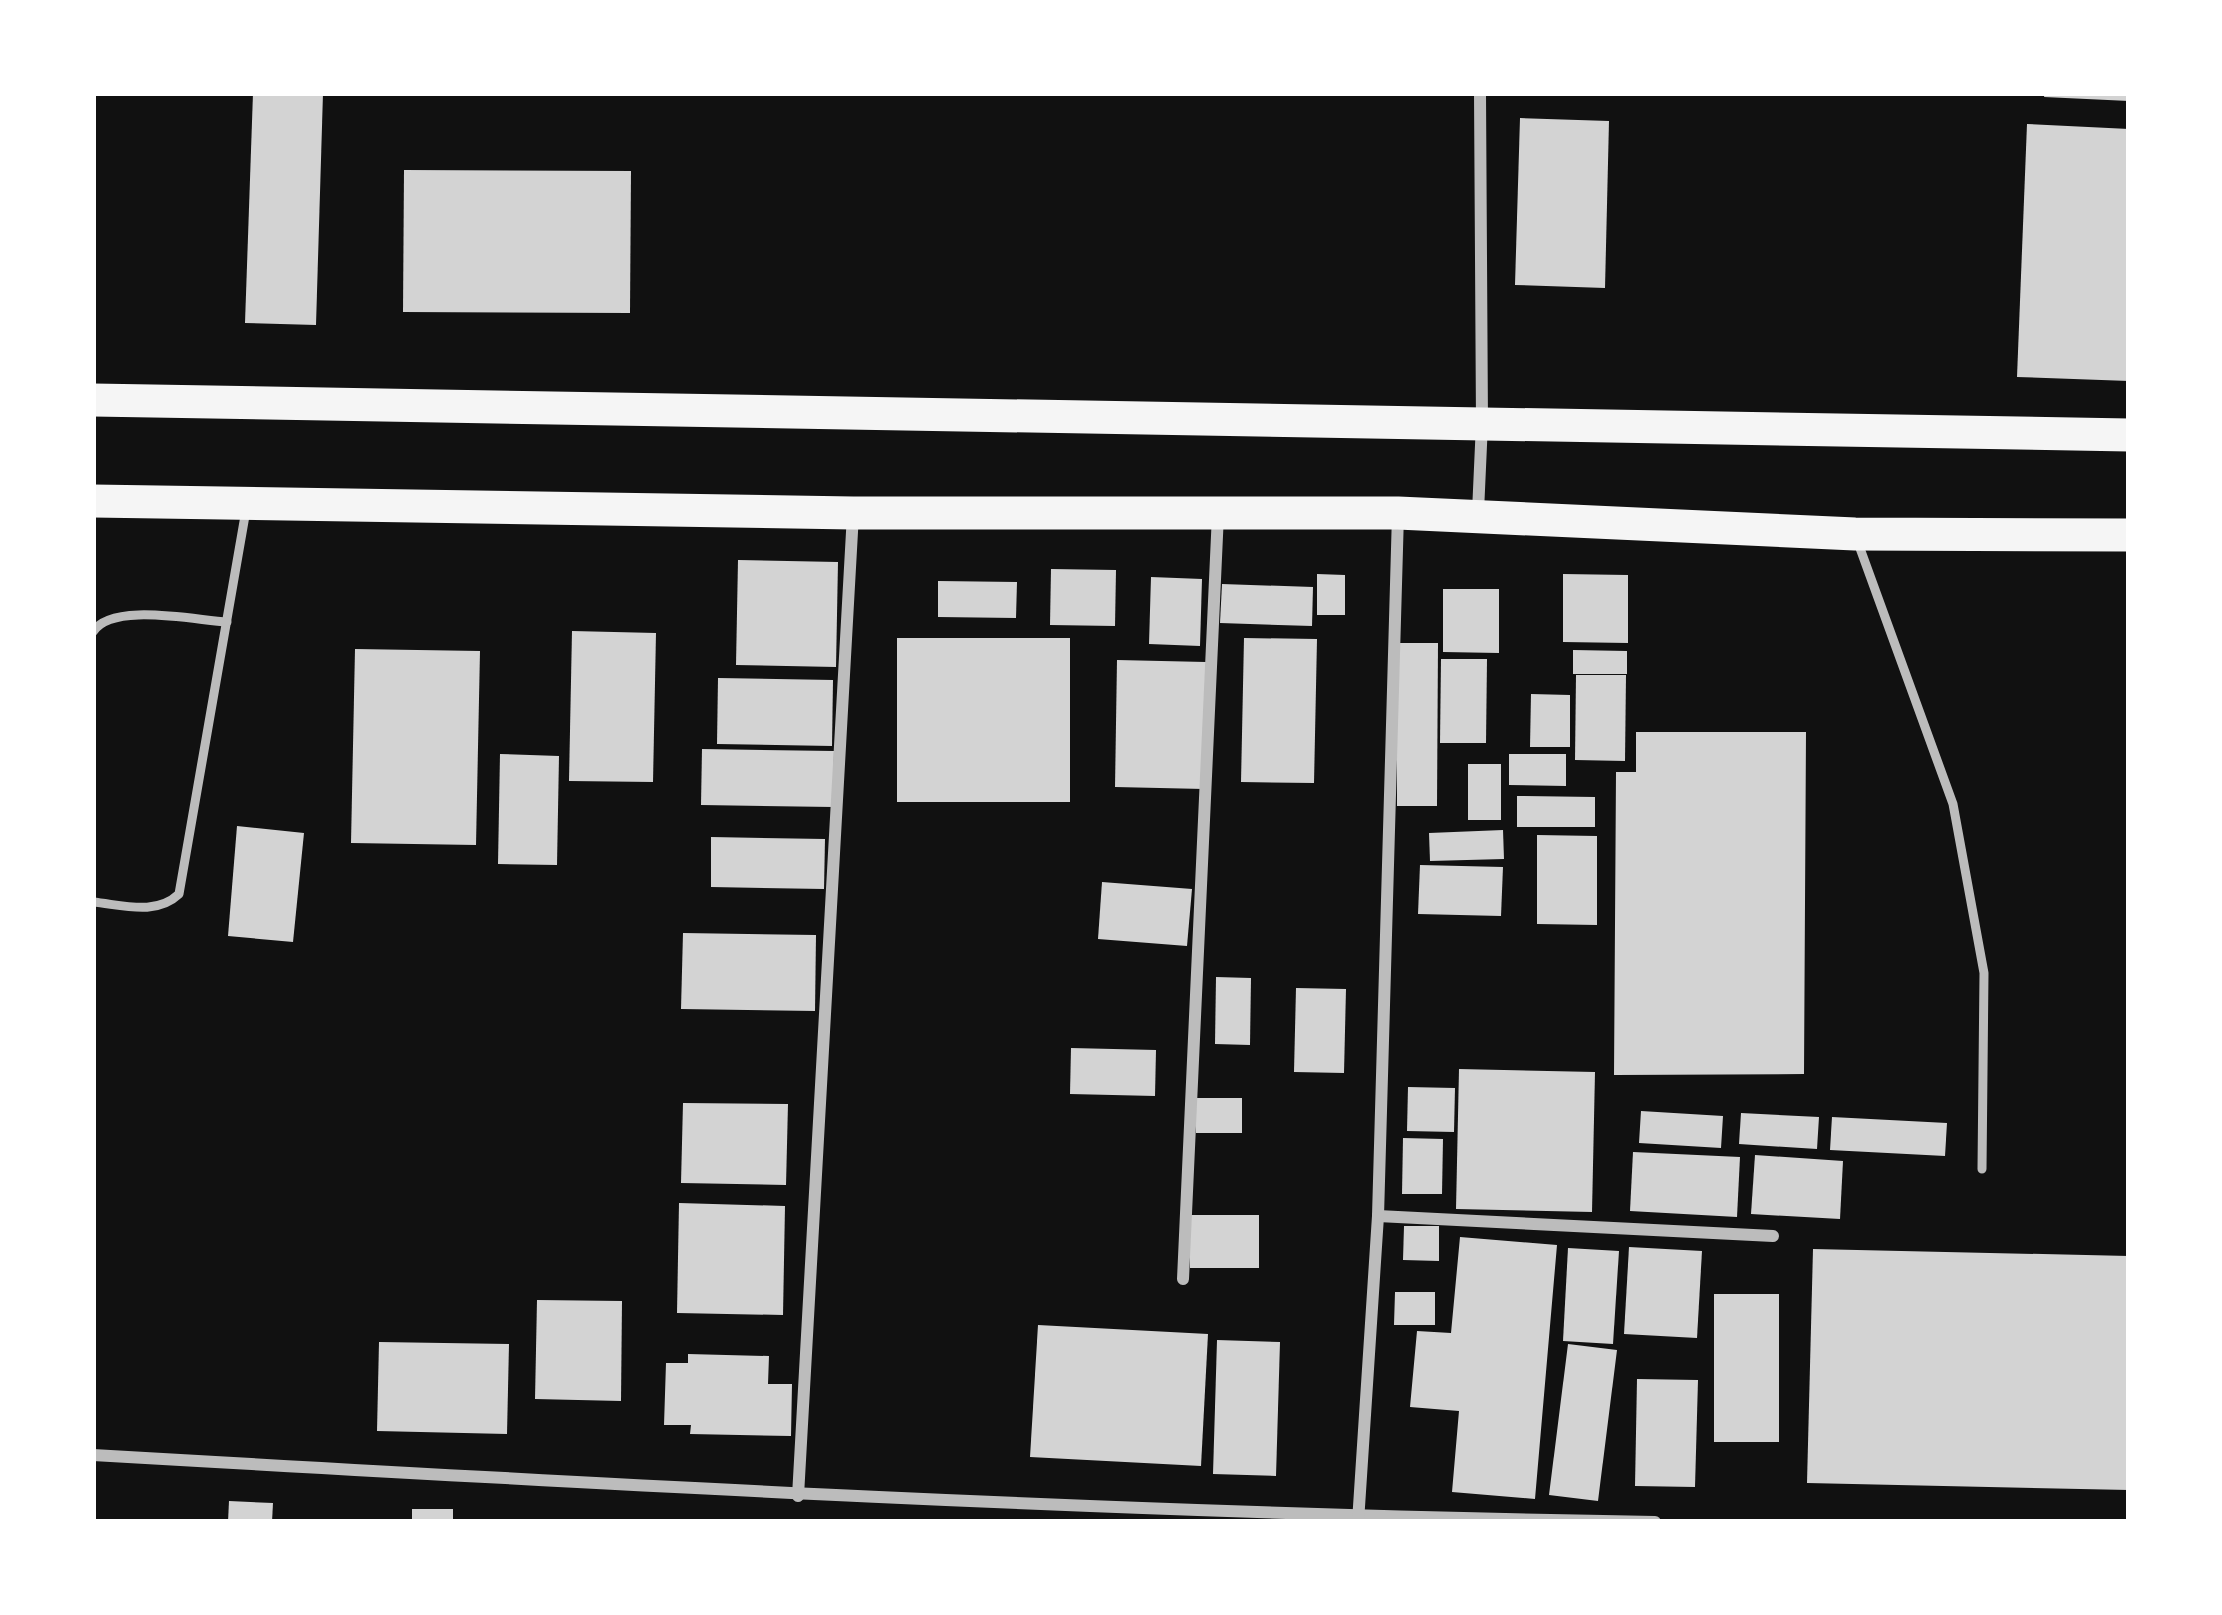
<svg xmlns="http://www.w3.org/2000/svg" width="2222" height="1615" viewBox="0 0 2222 1615" font-family="'Alegreya Sans',sans-serif">
  <style>
    .building { fill: #d3d3d3 }
    .lines { fill: none; stroke-linecap: round; stroke-linejoin: round }
    .service { stroke: #bcbcbc; stroke-width: 9 }
    .minor { stroke: #bcbcbc; stroke-width: 12 }
    .trunk { stroke: #f5f5f5; stroke-width: 33 }
  </style>
  <rect width="100%" height="100%" fill="#111"/>
  <!-- building -->
  <g class="building">
    <polygon points="253,93 323,93 316,325 245,323"/>
    <polygon points="2045,93 2129,93 2129,101 2044,97"/>
    <polygon points="1520,118 1609,121 1605,288 1515,285"/>
    <polygon points="2027,124 2129,129 2129,381 2017,377"/>
    <polygon points="404,170 631,171 630,313 403,312"/>
    <polygon points="738,560 838,562 836,667 736,665"/>
    <polygon points="1051,569 1116,570 1115,626 1050,625"/>
    <polygon points="1317,574 1345,575 1345,615 1317,615"/>
    <polygon points="1563,574 1628,575 1628,643 1563,642"/>
    <polygon points="1151,577 1202,579 1200,646 1149,644"/>
    <polygon points="938,581 1017,582 1016,618 938,617"/>
    <polygon points="1222,584 1313,587 1312,626 1220,623"/>
    <polygon points="1443,589 1499,589 1499,653 1443,652"/>
    <polygon points="572,631 656,633 653,782 569,781"/>
    <rect x="897" y="638" width="173" height="164"/>
    <polygon points="1244,638 1317,639 1314,783 1241,782"/>
    <polygon points="1397,643 1438,643 1437,806 1397,806"/>
    <polygon points="355,649 480,651 476,845 351,843"/>
    <polygon points="1573,650 1627,651 1627,674 1573,674"/>
    <polygon points="1441,659 1487,659 1486,743 1440,743"/>
    <polygon points="1117,660 1206,662 1204,789 1115,787"/>
    <polygon points="1576,675 1626,675 1625,761 1575,760"/>
    <polygon points="718,678 833,680 832,746 717,744"/>
    <polygon points="1531,694 1570,695 1570,747 1530,747"/>
    <polygon points="1636,732 1806,732 1804,1074 1614,1075 1616,772 1636,772"/>
    <polygon points="702,749 834,751 833,807 701,805"/>
    <polygon points="500,754 559,756 557,865 498,864"/>
    <polygon points="1509,754 1566,754 1566,786 1509,785"/>
    <rect x="1468" y="764" width="33" height="56"/>
    <polygon points="1517,796 1595,797 1595,827 1517,827"/>
    <polygon points="237,826 304,833 293,942 228,936"/>
    <polygon points="1503,830 1504,859 1430,861 1429,833"/>
    <polygon points="1537,835 1597,836 1597,925 1537,924"/>
    <polygon points="711,837 825,839 824,889 711,887"/>
    <polygon points="1420,865 1503,867 1501,916 1418,914"/>
    <polygon points="1102,882 1192,889 1187,946 1098,939"/>
    <polygon points="683,933 816,935 815,1011 681,1009"/>
    <polygon points="1216,977 1251,978 1250,1045 1215,1044"/>
    <polygon points="1296,988 1346,989 1344,1073 1294,1072"/>
    <polygon points="1071,1048 1156,1050 1155,1096 1070,1094"/>
    <polygon points="1459,1069 1595,1072 1592,1212 1456,1209"/>
    <polygon points="1408,1087 1455,1088 1454,1132 1407,1131"/>
    <rect x="1196" y="1098" width="46" height="35"/>
    <polygon points="683,1103 788,1104 786,1185 681,1183"/>
    <polygon points="1641,1111 1723,1116 1721,1148 1639,1143"/>
    <polygon points="1741,1113 1819,1117 1817,1149 1739,1144"/>
    <polygon points="1832,1117 1947,1123 1945,1156 1830,1150"/>
    <polygon points="1403,1138 1443,1139 1442,1194 1402,1194"/>
    <polygon points="1633,1152 1740,1157 1737,1217 1630,1211"/>
    <polygon points="1755,1155 1843,1161 1840,1219 1751,1214"/>
    <polygon points="679,1203 785,1206 783,1315 677,1313"/>
    <rect x="1190" y="1215" width="69" height="53"/>
    <polygon points="1404,1226 1439,1226 1439,1261 1403,1260"/>
    <polygon points="1460,1237 1557,1245 1535,1499 1452,1492 1459,1411 1410,1407 1417,1331 1451,1333"/>
    <polygon points="1629,1247 1702,1251 1697,1338 1624,1334"/>
    <polygon points="1568,1248 1619,1251 1613,1344 1563,1341"/>
    <polygon points="1813,1249 2129,1256 2129,1490 1807,1483"/>
    <polygon points="1395,1292 1435,1292 1435,1325 1394,1325"/>
    <rect x="1714" y="1294" width="65" height="148"/>
    <polygon points="537,1300 622,1301 621,1401 535,1399"/>
    <polygon points="1038,1325 1208,1334 1201,1466 1030,1457"/>
    <polygon points="1217,1340 1280,1342 1276,1476 1213,1474"/>
    <polygon points="379,1342 509,1344 507,1434 377,1431"/>
    <polygon points="1568,1344 1617,1350 1598,1501 1549,1495"/>
    <polygon points="688,1354 769,1356 768,1384 792,1384 791,1436 690,1434 691,1425 664,1425 666,1363 688,1363"/>
    <polygon points="1637,1379 1698,1380 1695,1487 1635,1486"/>
    <polygon points="229,1501 273,1503 272,1522 228,1522"/>
    <rect x="412" y="1509" width="41" height="13"/>
  </g>
  <g class="lines">
    <!-- service -->
    <g class="service">
      <polyline points="1857,540 1953,804 1984,973 1982,1169"/>
      <path d="M93,632C111,602 194,620 227,622"/>
      <path d="M93,902C123,905 156,916 179,894L246,510"/>
    </g>
    <!-- minor -->
    <g class="minor">
      <polyline points="1478,512 1482,423 1480,93"/>
      <polyline points="1378,1216 1773,1236"/>
      <polyline points="1183,1279 1218,514"/>
      <path d="M93,1455C613,1485 1133,1514 1655,1522"/>
      <polyline points="798,1496 853,514"/>
      <polyline points="1358,1522 1378,1216 1398,514"/>
    </g>
    <!-- trunk -->
    <g class="trunk">
      <polyline points="93,400 2129,435"/>
      <polyline points="93,501 853,513 1398,513 1855,534 2129,535"/>
    </g>
  </g>
  <!-- border -->
  <rect width="2222" height="1615" fill="none" stroke="#ffffff" stroke-width="192"/>
</svg>
